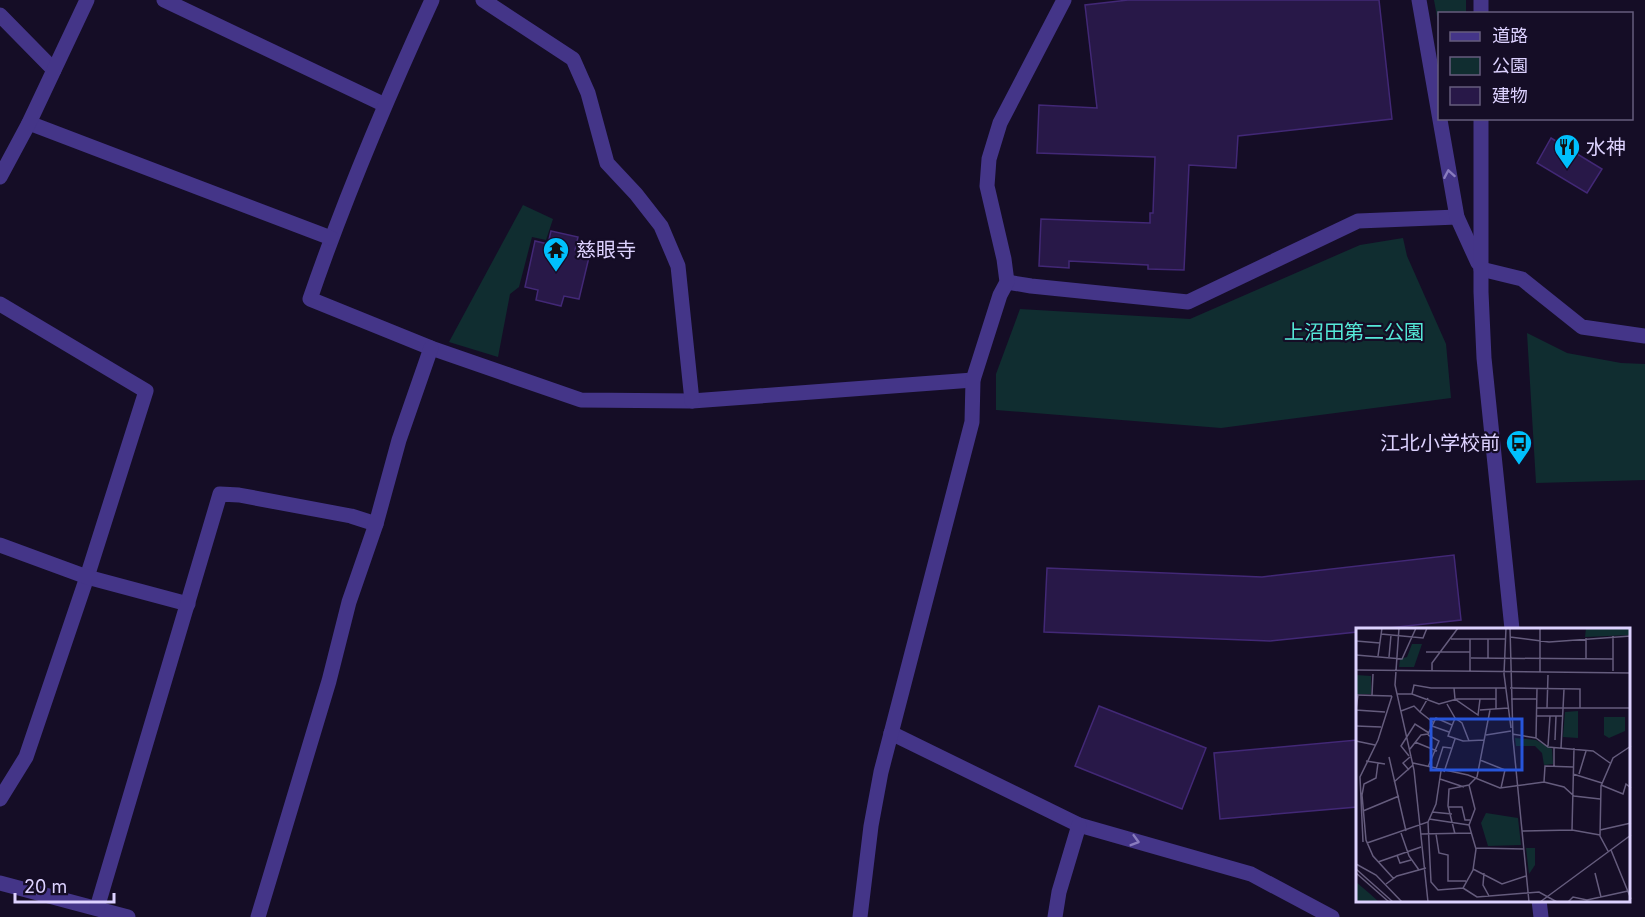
<svg xmlns="http://www.w3.org/2000/svg" width="1645" height="917" viewBox="0 0 1645 917" font-family="Inter,'Noto Sans JP',sans-serif">
  <style>
    .green { fill: #102d30 }
    .building { fill: #281848; stroke: #422876; stroke-width: 1.5 }
    .lines { fill: none; stroke-linecap: round; stroke-linejoin: round }
    .minor { stroke: #443588; stroke-width: 15 }
    .tertiary { stroke: #443588; stroke-width: 15 }
    .oneway { stroke: #897cbe }
    .labels { text-anchor: middle; dominant-baseline: central; stroke-width: 4.5; stroke-linejoin: round; paint-order: stroke }
    .poi-label { font-size: 20px; fill: #ddd2ff; stroke: #150d26; text-anchor: start }
    .park-label { font-size: 20px; fill: #55e8d7; stroke: #150d26 }
    .inset-road { fill: none; stroke: #655c7d; stroke-width: 1.5 }
    .view { fill: #2755da; fill-opacity: 0.15; stroke: #2755da; stroke-width: 3 }
    .inset-edge { fill: none; stroke: #ddd2ff; stroke-width: 3 }
  </style>
  <rect width="100%" height="100%" fill="#150d26"/>
  <!-- green -->
  <g class="green">
    <polygon points="1434,0 1466,0 1466,13 1440,14 1439,28"/>
    <polygon points="523,205 553,219 546,240 532,237 519,287 510,294 498,357 449,342"/>
    <polygon points="1403,238 1407,256 1446,344 1451,398 1221,428 996,410 996,374 1020,309 1190,319 1360,245"/>
    <polygon points="1527,333 1567,353 1621,363 1645,364 1645,480 1536,483"/>
  </g>
  <!-- building -->
  <g class="building">
    <polygon points="1128,0 1379,0 1392,119 1238,136 1236,168 1189,165 1184,270 1148,269 1148,265 1069,261 1069,268 1039,266 1041,219 1150,223 1150,213 1153,213 1155,157 1037,153 1039,105 1097,108 1085,5"/>
    <polygon points="1551,138 1602,169 1587,193 1537,163"/>
    <polygon points="551,231 578,237 575,250 590,253 579,299 564,296 561,306 536,300 538,290 525,287 535,241 548,244"/>
    <polygon points="1454,555 1461,620 1379,629 1357,629 1357,632 1270,641 1044,632 1047,568 1262,577"/>
    <polygon points="1099,706 1206,748 1182,809 1075,766"/>
    <polygon points="1357,740 1357,807 1220,819 1214,753"/>
  </g>
  <g class="lines">
    <!-- minor -->
    <g class="minor">
      <polyline points="164,0 385,105"/>
      <path d="M432,0C387,98 345,197 310,299L431,348L581,400L692,401L973,380"/>
      <polyline points="483,0 573,59 588,93 607,163 636,194 661,226 678,266 692,401"/>
      <polyline points="0,15 54,70"/>
      <polyline points="29,123 331,238"/>
      <polyline points="0,177 29,123 87,0"/>
      <polyline points="1481,269 1522,279 1582,327 1645,336"/>
      <polyline points="1007,282 1031,286 1188,302 1358,221 1457,217"/>
      <polyline points="0,304 146,391 87,577 26,757 0,799"/>
      <polyline points="0,545 87,577 188,604"/>
      <polyline points="891,733 1079,825 1251,874 1332,917"/>
      <polyline points="0,883 128,917"/>
      <polyline points="97,908 220,494 239,495 351,516 376,524"/>
      <polyline points="258,917 329,681 349,602 376,524 399,440 431,348"/>
      <polyline points="860,917 871,826 881,772 972,422 973,380 1000,295 1007,282 1004,259 987,186 989,159 1000,123 1064,0"/>
      <polyline points="1055,917 1059,892 1079,825"/>
    </g>
    <!-- tertiary -->
    <g class="tertiary">
      <polyline points="1419,0 1457,217 1478,263"/>
      <polyline points="1481,14 1481,0"/>
      <polyline points="1481,118 1481,292 1484,358 1512,629"/>
      <polyline points="1539,900 1541,917"/>
    </g>
  </g>
  <!-- one-way arrows -->
  <defs><path id="oneway-chevron" d="M-2-3.5L2.5 0L-2 3.5" fill="none" stroke-width="1.6" stroke-linecap="round" stroke-linejoin="round" transform="scale(1.5)"/></defs>
  <g class="oneway">
    <use href="#oneway-chevron" transform="translate(1449 174) rotate(-100)"/>
    <use href="#oneway-chevron" transform="translate(1135 841) rotate(16)"/>
  </g>
  <!-- icons -->
  <defs>
    <g id="restaurant-pin" transform="scale(1.35)"><path d="M0 17L-7.5 6A9.5 9.5 0 1 1 7.5 6Z" fill="#00c0fd" stroke="#150d26"/><path d="M-5-6h1v4h1v-4h1v4h1v-4h1v5L-1.5 .5V6h-2V.5L-5-1ZM5-6V6H3V1.5H1.5Q1.5-4 5-6Z" fill="#111"/></g>
    <g id="temple-pin" transform="scale(1.35)"><path d="M0 17L-7.5 6A9.5 9.5 0 1 1 7.5 6Z" fill="#00c0fd" stroke="#150d26"/><path d="M0-6L5-2H3V0L6.5 2.5H4V6H1.5V3h-3V6H-4V2.5H-6.5L-3 0V-2H-5Z" fill="#111"/></g>
    <g id="bus-pin" transform="scale(1.35)"><path d="M0 17L-7.5 6A9.5 9.5 0 1 1 7.5 6Z" fill="#00c0fd" stroke="#150d26"/><path d="M-5-6H5V4H4V6H2V4H-2V6H-4V4H-5ZM-3.5-4V0h7V-4ZM-3.5 1.2v1.5H-2V1.2ZM2 1.2v1.5H3.5V1.2Z" fill="#111"/></g>
  </defs>
  <g fill-rule="evenodd">
    <use href="#restaurant-pin" x="1567" y="147"/>
    <use href="#temple-pin" x="556" y="250"/>
    <use href="#bus-pin" x="1519" y="443"/>
  </g>
  <g class="labels">
    <!-- poi labels -->
    <g class="poi-label">
      <text x="1586" y="147">水神</text>
      <text x="576" y="250">慈眼寺</text>
      <text x="1500" y="443" text-anchor="end">江北小学校前</text>
    </g>
    <!-- park labels -->
    <g class="park-label">
      <text x="1354" y="332">上沼田第二公園</text>
    </g>
  </g>
  <!-- overview -->
  <g transform="translate(1356 628)">
    <rect width="274" height="274" fill="#150d26"/>
    <path d="M230,0H274V7L229,9ZM56,16H66L58,39H43L44,31L51,29ZM0,47L15,48V66H0ZM222,83V110L207,109L209,84ZM269,89V103L253,110L248,107V89ZM159,110L180,112L196,121L197,136L188,137L186,125L179,118H160ZM130,185L162,190L165,217L132,218L125,195ZM170,220H179V237L173,246ZM0,254L13,265L23,274H0Z" fill="#102d30"/>
    <path class="inset-road" d="M43,0L39,57L58,142L72,274M150,0L148,46L155,100M154,0L157,111L173,274M184,0V44M25,6L67,10L71,0M154,9L193,14L275,8M95,11H149M114,11V43M132,11V30M0,13L24,15M70,24H114M0,27L46,31L60,0M22,28L26,0M33,29L35,7M115,30L257,31M230,30V10M0,42L275,45M257,43V8M76,44V35L102,0M98,60L99,71L122,87L124,71M140,60V81M154,60L224,61V80M41,66H56L83,76L101,71H140M56,66L58,57L75,60H150M0,67L36,68M2,67L0,82L29,84M16,67L17,46M72,70L64,84L78,95M155,71H180M91,76L99,90L92,108L107,113L128,112M180,80H275M191,80L192,47M124,82L152,80M45,83L58,78L64,84M180,88H206M99,90L106,95L113,113M0,98L25,99M76,98L93,104M156,106L180,110L192,119L237,123L254,135M72,107L83,113L72,139M130,107L155,103M180,110L181,60M199,112L200,88M0,113L19,117M59,114L81,123M192,118L194,88M205,120L208,61M54,121L65,107L72,106L80,90L96,97M53,128L45,118L59,96L73,105M33,129L50,203M124,132L149,142L145,160M10,133L29,136M22,135L20,150L8,156L6,167L10,212L17,228L38,251M57,135L112,147L144,160L188,154L208,159L218,168L244,171M198,138V119M80,141L87,119L95,120M53,142L47,135L54,129M88,144L99,111M217,146L246,155M223,146L230,123M84,151L108,159M38,154L57,137M188,154L189,138L217,139M245,157L267,166L270,156L275,160M93,179H106L109,192H114M7,183L43,168M76,184L96,186M73,191L113,197M72,194L75,254L82,262L107,260L117,242L120,221L113,197L119,181L113,157L121,149L134,82M216,202L218,120M244,202L275,195M166,203L216,202L244,207M45,205L53,228L63,242M65,206L115,205M80,206L83,225L92,227V253H110M99,206L92,178L93,161L113,157M7,214L4,149L22,112L36,68M11,215L72,194L80,176L85,143M120,220L168,221M255,222L275,271M252,223L244,208L245,158L257,130L275,118M41,227L44,235L55,232M22,234L65,219M0,236L20,247L46,274M0,241L37,274M117,241L146,256L170,248M0,245L33,274M128,245L127,257L133,268M239,245L245,269M30,256L41,248L70,240M107,260L121,269L183,264L201,274M184,274L275,207M212,274L217,269L231,272L272,263"/>
    <path class="view" d="M75,91H166V142H75Z"/>
    <rect width="274" height="274" class="inset-edge"/>
  </g>
  <!-- legend -->
  <rect x="1438" y="12" width="195" height="108" fill="#150d26" stroke="#655c7d" stroke-width="1.5"/>
  <rect x="1450" y="32" width="30" height="9" fill="#443588" stroke="#655c7d" stroke-width="1.5"/>
  <text x="1492" y="42" font-size="18" fill="#ddd2ff">道路</text>
  <rect x="1450" y="57" width="30" height="18" fill="#102d30" stroke="#655c7d" stroke-width="1.5"/>
  <text x="1492" y="72" font-size="18" fill="#ddd2ff">公園</text>
  <rect x="1450" y="87" width="30" height="18" fill="#281848" stroke="#655c7d" stroke-width="1.5"/>
  <text x="1492" y="102" font-size="18" fill="#ddd2ff">建物</text>
  <!-- scale -->
  <path d="M15 893v9h99v-9" fill="none" stroke="#ddd2ff" stroke-width="3"/>
  <text x="24" y="893" font-size="18" fill="#ddd2ff" stroke="#150d26" stroke-width="4.5" paint-order="stroke">20 m</text>
</svg>
